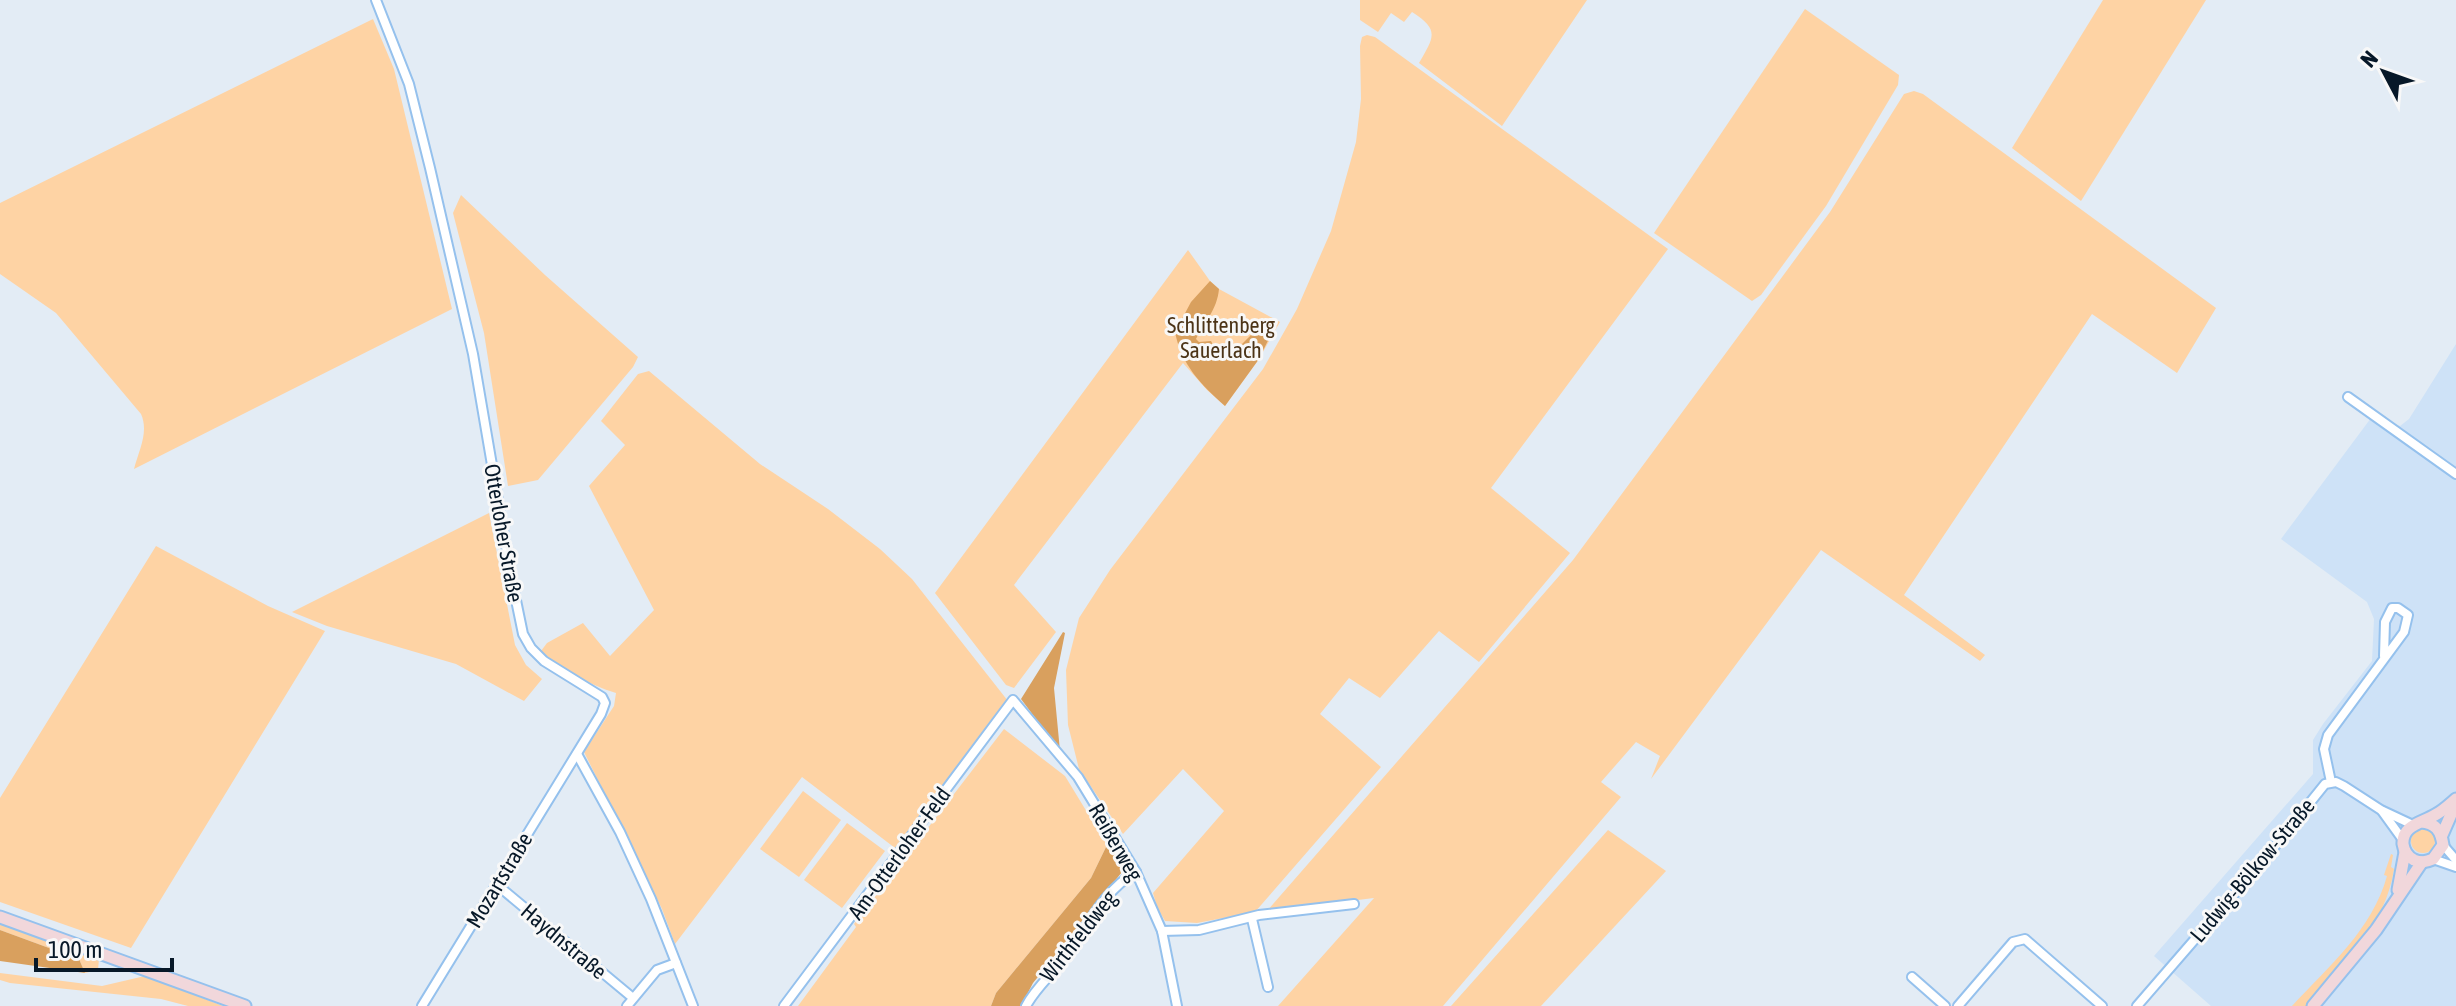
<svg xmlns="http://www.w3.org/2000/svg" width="2456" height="1006" viewBox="0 0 2456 1006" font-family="'Asap Condensed',sans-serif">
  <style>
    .built { fill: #cee2f7 }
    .green { fill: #fed3a4 }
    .forest { fill: #d9a05e }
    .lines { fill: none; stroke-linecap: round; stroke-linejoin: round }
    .street-casing { stroke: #95c1ed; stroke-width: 12 }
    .secondary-casing { stroke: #95c1ed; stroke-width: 15 }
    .street { stroke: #fff; stroke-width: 8 }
    .secondary { stroke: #f1d7db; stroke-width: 11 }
    .labels { text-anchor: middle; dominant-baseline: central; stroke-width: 6; stroke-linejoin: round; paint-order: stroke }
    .park-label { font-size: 22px; fill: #4c3417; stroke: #f8f8f8 }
    .street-label { font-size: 22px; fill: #071828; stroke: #f8f8f8 }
  </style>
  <rect width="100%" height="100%" fill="#e3ecf5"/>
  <!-- built -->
  <polygon class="built" points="2456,344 2456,1006 2211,1006 2154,956 2313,774 2313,740 2323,724 2372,661 2374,619 2367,602 2281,539 2371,418 2400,426 2409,419"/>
  <!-- green -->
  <g class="green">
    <path d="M1360,0H1587L1502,126L1419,63C1434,37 1440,30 1412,12L1404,22L1391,13L1378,32L1360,20Z"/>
    <polygon points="2103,0 2206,0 2081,201 2012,148"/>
    <polygon points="1805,9 1899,75 1898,85 1826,206 1761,295 1752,301 1654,233"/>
    <path d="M373,19L394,69L452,309L134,469C139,450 149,432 141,414L56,313L0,274V203Z"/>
    <polygon points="1367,35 1375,37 1668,249 1491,488 1570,553 1479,662 1439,631 1380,698 1349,678 1320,714 1381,767 1255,912 1197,923 1165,921 1157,907 1153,893 1224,811 1183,769 1123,834 1079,769 1068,725 1066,670 1079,618 1110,570 1263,369 1297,309 1331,231 1356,142 1361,99 1360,46 1362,37"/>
    <polygon points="1914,91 1923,94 2216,308 2177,373 2092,314 1904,595 1985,655 1980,661 1821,550 1651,779 1660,756 1636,742 1601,782 1621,797 1443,1006 1278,1006 1374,898 1267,911 1573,560 1830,212 1904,94"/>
    <polygon points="461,195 545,275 638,357 633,367 538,480 508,486 484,333 453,213"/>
    <polygon points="1188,250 1210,281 1219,289 1280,322 1259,359 1225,406 1207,390 1183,363 1014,585 1056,632 1014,688 1006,685 935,593"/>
    <path d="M649,371L760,464L828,509L880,549L912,579L1008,701L895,848L802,777L675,944L662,909L584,752L614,706L616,693C587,684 563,670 541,651L547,643L583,623L610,656L654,610L589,486L625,445L601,421L638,374Z"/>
    <polygon points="489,513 515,645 526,665 542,679 524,701 456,664 327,626 292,612"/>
    <polygon points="156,546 268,606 325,631 131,948 0,902 0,798"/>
    <polygon points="1004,729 1065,776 1107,845 1091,878 996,993 991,1006 798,1006 856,927 854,924"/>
    <polygon points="803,791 841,820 799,877 760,849"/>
    <polygon points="847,823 885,851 842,908 804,880"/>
    <circle cx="2423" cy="841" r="12"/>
    <polygon points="1608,830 1666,871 1541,1006 1451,1006"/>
    <path d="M2391,854L2393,855L2391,867L2394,869C2386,924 2343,966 2307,1006H2292C2329,966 2372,930 2387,876L2384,875Z"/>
    <polygon points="0,924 99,959 98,970 85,973 79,959 0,930"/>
    <polygon points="0,973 102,986 145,976 223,1006 188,1006 161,999 10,983 0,980"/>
  </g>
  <!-- forest -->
  <g class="forest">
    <path d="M1210,281L1219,289C1217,310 1205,321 1196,339L1199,342L1211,341L1221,360L1228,358L1266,320L1275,326L1259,359L1225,406C1201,385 1181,364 1175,332L1191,302Z"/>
    <polygon points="1063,632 1065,633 1054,688 1060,751 1021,699"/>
    <polygon points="1112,839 1126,867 1033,983 1021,1006 991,1006 996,993 1091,878 1107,845"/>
    <polygon points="0,930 79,959 85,973 0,961"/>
  </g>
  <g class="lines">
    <!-- street casing -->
    <g class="street-casing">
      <g id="street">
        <polyline points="376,0 409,84 430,168 473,354 511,576 523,634 531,648 544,661 602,697 605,703 601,714 422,1006"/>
        <polyline points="2348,397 2456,474"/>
        <polyline points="577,754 620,832 651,899 693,1006"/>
        <polyline points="2331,782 2324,749 2328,735 2404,632 2408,615 2398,608 2392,608 2385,622 2384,656"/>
        <polyline points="2382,811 2403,840"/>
        <polyline points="2443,845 2456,860"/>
        <polyline points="2433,859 2456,867"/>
        <polyline points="496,884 633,998"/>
        <polyline points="1252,919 1268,987"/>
        <polyline points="1162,931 1199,930 1259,915 1354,904"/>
        <polyline points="1912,977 1945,1006"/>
        <polyline points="627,1006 657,970 676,963"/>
        <polyline points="784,1006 1013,700 1078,777 1136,872 1162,931 1177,1006"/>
        <path d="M1026,1006C1035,989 1049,977 1061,962C1085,932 1102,891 1136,872"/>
        <polyline points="1958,1006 2013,942 2025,939 2102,1006"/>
        <polyline points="2137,1006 2267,856 2325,784 2336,782 2344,786 2381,810 2413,825"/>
      </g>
    </g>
    <!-- secondary casing -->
    <g class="secondary-casing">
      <g id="secondary">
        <path d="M2421,822C2436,823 2441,831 2443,845L2433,859C2426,862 2421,863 2414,860C2408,857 2404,851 2403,844C2402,825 2422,823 2435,815C2443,811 2449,805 2456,799"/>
        <polyline points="2442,835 2456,803"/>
        <polyline points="2398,890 2405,852"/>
        <polyline points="0,917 245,1006"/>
        <polyline points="2313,1006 2376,930 2422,862"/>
      </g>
    </g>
    <!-- street -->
    <use href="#street" class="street"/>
    <!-- secondary -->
    <use href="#secondary" class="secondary"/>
  </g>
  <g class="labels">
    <!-- park labels -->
    <g class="park-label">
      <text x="1221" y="325">Schlittenberg<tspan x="1221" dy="25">Sauerlach</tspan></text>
    </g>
    <!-- street labels -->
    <g class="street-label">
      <text transform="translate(504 533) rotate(80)">Otterloher Straße</text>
      <text transform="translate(1116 842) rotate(60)">Reißerweg</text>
      <text transform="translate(899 853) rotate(-54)">Am-Otterloher-Feld</text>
      <text transform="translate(2252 870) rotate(-50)">Ludwig-Bölkow-Straße</text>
      <text transform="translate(499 880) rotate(-59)">Mozartstraße</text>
      <text transform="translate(1078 936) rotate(-52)">Wirthfeldweg</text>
      <text transform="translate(564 941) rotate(40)">Haydnstraße</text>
    </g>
  </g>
  <!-- north arrow -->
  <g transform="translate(2384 72) rotate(311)" stroke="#f8f8f8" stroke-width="6" paint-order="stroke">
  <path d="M0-6L14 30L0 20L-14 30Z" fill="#071828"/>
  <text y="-12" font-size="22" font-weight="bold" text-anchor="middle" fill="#071828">N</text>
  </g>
  <!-- scale -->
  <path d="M36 958v12h136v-12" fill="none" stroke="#071828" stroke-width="4"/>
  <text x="48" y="958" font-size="24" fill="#071828" stroke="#f8f8f8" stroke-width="6" paint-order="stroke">100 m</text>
</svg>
